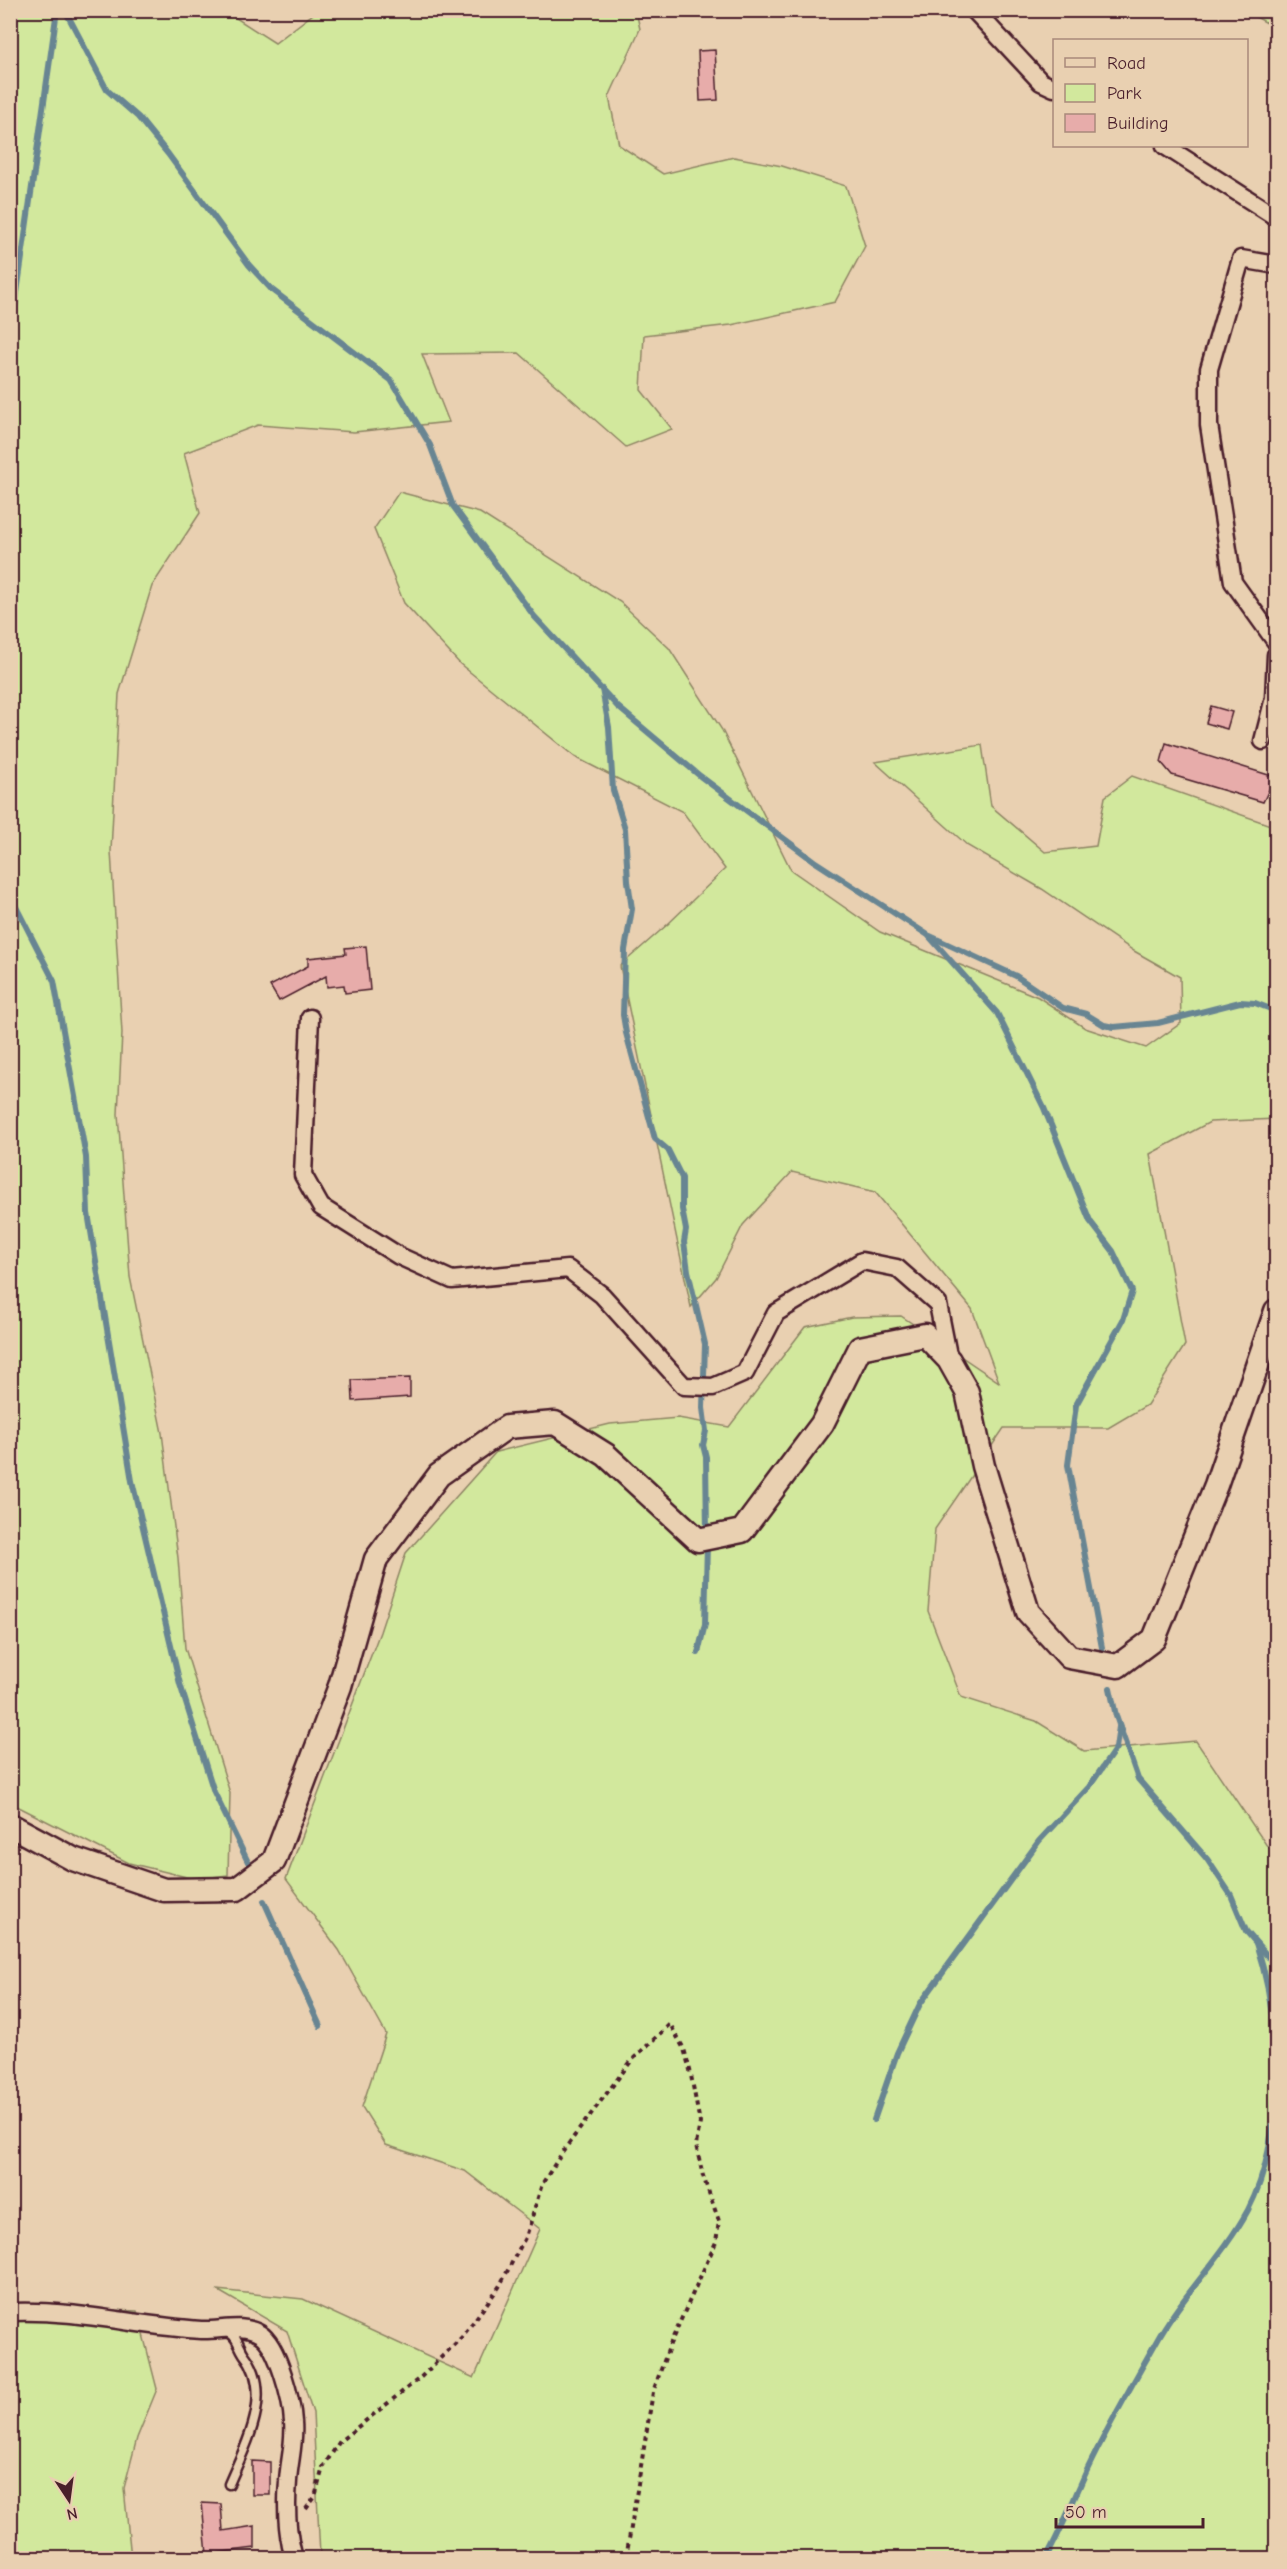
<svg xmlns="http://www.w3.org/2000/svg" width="1287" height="2569" viewBox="0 0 1287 2569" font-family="'Comic Neue',sans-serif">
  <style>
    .green { fill: #d2e89d; stroke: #8e8464; stroke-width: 1.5 }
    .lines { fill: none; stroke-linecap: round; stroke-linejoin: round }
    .stream { stroke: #678592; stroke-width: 6 }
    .building { fill: #e7acaa; stroke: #4a1f2b; stroke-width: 1.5 }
    .lane-casing { stroke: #4a1f2b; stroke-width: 13 }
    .street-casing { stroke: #4a1f2b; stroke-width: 21 }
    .secondary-casing { stroke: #4a1f2b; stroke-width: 27 }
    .path { stroke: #4a1f2b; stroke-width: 4; stroke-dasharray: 4.5 4.5; stroke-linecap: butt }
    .lane { stroke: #e9d0b1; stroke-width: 8 }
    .street { stroke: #e9d0b1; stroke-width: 16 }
    .secondary { stroke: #e9d0b1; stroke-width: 22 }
  </style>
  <rect width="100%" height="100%" fill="#e9d0b1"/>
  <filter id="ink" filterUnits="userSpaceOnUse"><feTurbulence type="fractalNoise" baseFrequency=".0167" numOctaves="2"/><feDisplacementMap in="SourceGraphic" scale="12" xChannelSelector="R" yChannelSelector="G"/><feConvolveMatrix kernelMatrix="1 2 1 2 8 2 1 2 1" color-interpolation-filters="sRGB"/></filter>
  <g filter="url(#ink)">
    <!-- green -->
    <g class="green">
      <polygon points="10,11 235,11 236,18 275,43 317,11 636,11 640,29 609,97 619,145 663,174 734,157 782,166 846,186 865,246 835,302 731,325 644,335 641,390 672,429 626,447 519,353 422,354 449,422 354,432 258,425 184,453 200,513 152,586 119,694 111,851 122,1033 118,1114 130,1277 162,1433 178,1558 185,1648 230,1793 228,1875 195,1879 129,1863 11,1803"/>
      <polygon points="1245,11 1276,11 1276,28"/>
      <polygon points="399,492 480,513 620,602 669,648 722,730 791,870 880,932 1038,997 1085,1028 1146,1048 1181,1023 1180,977 1134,951 1042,889 968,846 875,762 982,745 991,806 1045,852 1096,846 1105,797 1132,776 1276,827 1276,1119 1210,1122 1150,1154 1185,1345 1147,1405 1108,1428 1004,1428 935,1529 928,1611 961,1697 1036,1721 1084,1751 1196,1741 1267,1846 1276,1852 1276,2558 317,2558 320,2556 313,2413 287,2331 217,2290 303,2299 474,2378 540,2229 465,2171 386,2145 362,2107 386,2034 339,1950 286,1879 380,1632 406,1553 496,1452 610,1424 678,1418 729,1427 805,1327 852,1317 901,1316 999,1382 972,1309 875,1192 792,1172 743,1225 716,1278 691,1307 620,966 668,924 725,869 683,812 575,757 460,664 404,603 374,529"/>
      <polygon points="11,2306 137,2311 157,2389 137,2438 124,2488 131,2558 11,2558"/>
    </g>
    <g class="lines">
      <!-- stream -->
      <g class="stream">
        <polyline points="65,10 107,90 138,117 168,154 249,265 272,290 391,380 430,445 453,506 534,616 618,707 700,776 814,861 928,935 997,1013 1044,1108 1090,1221 1113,1251 1132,1291 1123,1320 1076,1405 1068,1465 1103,1653"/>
        <polyline points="10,342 57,10"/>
        <polyline points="602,689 609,727 613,790 625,829 628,881 632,909 625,950 623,1015 626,1033 655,1139 668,1150 682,1178 682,1209 686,1230 684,1242 688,1271 705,1344 703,1408 706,1431 703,1445 706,1457 707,1534"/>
        <polyline points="10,895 54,981 86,1157 88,1213 132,1481 180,1684 214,1792 248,1862"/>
        <polyline points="930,936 1016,976 1063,1008 1086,1014 1104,1025 1114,1027 1158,1023 1240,1002 1255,1003 1276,1011"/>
        <polyline points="698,1653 705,1624 707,1544"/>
        <polyline points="1110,1688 1116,1716 1138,1779 1207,1859 1231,1895 1246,1931 1276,1966"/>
        <polyline points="264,1901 320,2026"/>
        <polyline points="874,2120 897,2053 920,2004 1039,1841 1089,1787 1116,1748 1119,1727"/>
        <path d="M1046,2558C1062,2529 1074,2498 1088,2468C1108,2426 1132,2385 1155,2344C1181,2296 1222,2258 1248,2210C1286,2137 1281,2019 1256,1943"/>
      </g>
    </g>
    <!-- building -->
    <g class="building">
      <polygon points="715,50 718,100 700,101 698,51"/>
      <polygon points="1211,706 1232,712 1227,729 1206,723"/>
      <polygon points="1166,743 1275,777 1263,802 1172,775 1161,762"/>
      <polygon points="366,946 370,990 345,993 344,985 327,987 326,976 279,1001 270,986 308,966 308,958 346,954 345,948"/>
      <polygon points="410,1378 410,1397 353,1401 352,1380"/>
      <polygon points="252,2461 270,2462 270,2495 252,2495"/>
      <polygon points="202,2503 221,2504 223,2531 255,2526 255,2548 207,2554"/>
    </g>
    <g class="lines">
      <!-- lane casing -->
      <g class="lane-casing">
        <path id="lane" d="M228,2332C238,2337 238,2345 244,2354C275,2393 246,2444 229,2484"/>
      </g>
      <!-- street casing -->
      <g class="street-casing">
        <g id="street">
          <polyline points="974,10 1041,82 1054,88"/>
          <polyline points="1165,146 1276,217"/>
          <polyline points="1276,265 1241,259 1209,369 1209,425 1233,582 1276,642"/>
          <polyline points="1263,741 1274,698 1276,655"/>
          <polyline points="310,1018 303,1175 321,1207 399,1256 452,1280 568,1269 602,1295 684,1386 713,1387 745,1373 776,1313 862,1261 897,1268 938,1304 949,1360"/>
          <path d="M10,2312C75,2309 137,2326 201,2330C221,2331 242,2323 260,2334C278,2345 292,2402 293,2422C295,2442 289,2462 288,2481C286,2506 287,2535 294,2558"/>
        </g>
      </g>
      <!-- secondary casing -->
      <g class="secondary-casing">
        <polyline id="secondary" points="10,1825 73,1859 164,1890 237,1889 274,1861 340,1686 376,1559 439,1475 507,1427 555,1423 606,1455 698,1540 742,1531 822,1424 860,1348 925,1335 949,1360 967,1392 983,1466 1028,1612 1069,1657 1118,1666 1154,1639 1216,1485 1276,1311"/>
      </g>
      <!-- path -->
      <polyline class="path" points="306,2509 315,2497 323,2467 340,2441 421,2377 462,2337 499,2287 527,2234 542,2184 566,2147 632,2060 670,2024 684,2049 690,2070 700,2123 696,2145 703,2176 719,2221 716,2242 670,2344 653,2392 626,2558"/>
      <!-- lane -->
      <use href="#lane" class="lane"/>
      <!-- street -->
      <use href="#street" class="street"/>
      <!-- secondary -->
      <use href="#secondary" class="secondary"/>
    </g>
  </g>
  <!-- margin -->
  <rect width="1287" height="2569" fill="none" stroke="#e9d0b1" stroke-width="36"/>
  <rect x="18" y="18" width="1251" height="2533" fill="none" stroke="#4a1f2b" stroke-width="2" filter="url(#ink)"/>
  <!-- legend -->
  <rect x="1053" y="39" width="195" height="108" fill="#e9d0b1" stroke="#a9897b" stroke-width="1.5"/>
  <rect x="1065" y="58" width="30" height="9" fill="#e9d0b1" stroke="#a9897b" stroke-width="1.5"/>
  <text x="1107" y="69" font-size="18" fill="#4a1f2b">Road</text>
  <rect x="1065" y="84" width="30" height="18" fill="#d2e89d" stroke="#a9897b" stroke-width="1.5"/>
  <text x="1107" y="99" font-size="18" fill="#4a1f2b">Park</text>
  <rect x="1065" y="114" width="30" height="18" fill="#e7acaa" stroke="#a9897b" stroke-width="1.5"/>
  <text x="1107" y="129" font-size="18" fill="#4a1f2b">Building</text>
  <!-- north arrow -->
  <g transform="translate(69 2500) rotate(167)" stroke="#e9d0b1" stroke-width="4.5" paint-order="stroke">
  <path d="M0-4.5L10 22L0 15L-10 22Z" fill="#4a1f2b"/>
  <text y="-9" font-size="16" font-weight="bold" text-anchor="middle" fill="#4a1f2b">N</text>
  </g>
  <!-- scale -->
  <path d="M1056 2518v9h147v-9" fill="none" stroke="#4a1f2b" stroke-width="3"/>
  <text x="1065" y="2518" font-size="18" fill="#4a1f2b" stroke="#e9d0b1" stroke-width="4.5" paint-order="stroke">50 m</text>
</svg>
